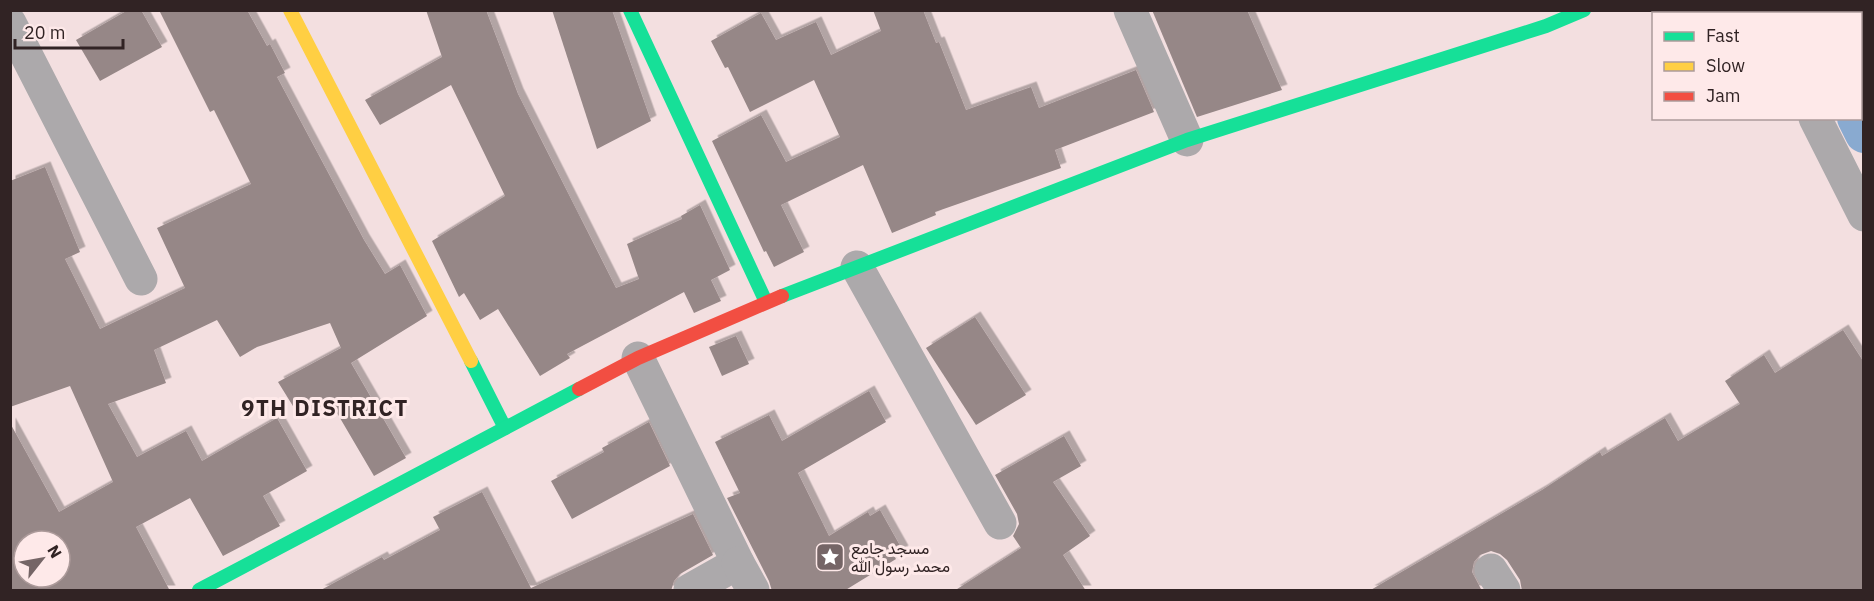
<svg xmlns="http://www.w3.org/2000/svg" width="1874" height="601" viewBox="0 0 1874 601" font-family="'IBM Plex Sans',Vazirmatn,sans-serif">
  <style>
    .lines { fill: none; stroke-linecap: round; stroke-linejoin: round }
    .canal { stroke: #89aad0; stroke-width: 38 }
    .building { fill: #968787; fill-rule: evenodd; filter: url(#shadow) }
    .street { stroke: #aca9ab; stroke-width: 33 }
    .fast { stroke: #16e098; stroke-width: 14 }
    .slow { stroke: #ffcf43; stroke-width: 14 }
    .jam { stroke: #f24e42; stroke-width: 14 }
    .labels { text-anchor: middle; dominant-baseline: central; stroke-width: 6; stroke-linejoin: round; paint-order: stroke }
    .poi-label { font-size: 16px; fill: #312324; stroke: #fee9e9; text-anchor: start }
    .district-label { font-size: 22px; font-weight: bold; letter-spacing: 1.5px; fill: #312324; stroke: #fee9e9 }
  </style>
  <defs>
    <filter id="shadow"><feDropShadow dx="5.5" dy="-5.5" stdDeviation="0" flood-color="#0004"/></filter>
  </defs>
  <rect width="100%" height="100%" fill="#f3dfe0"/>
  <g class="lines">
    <!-- canal -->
    <g class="canal">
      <polyline points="1828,10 1829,14"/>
      <polyline points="1856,118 1864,134"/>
    </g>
  </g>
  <!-- building -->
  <g class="building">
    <polygon points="128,10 141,10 162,47 100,81 76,40"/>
    <path d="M159,10H247L267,46L270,44L285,73L277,77L364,240L385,274L400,265L427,316L351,363L406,458L374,476L330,401L301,419L278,382L341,348L330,323L257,347L240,357L217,320L154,350L166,383L108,404L137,457L186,431L202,461L277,418L307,471L263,496L280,526L223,556L190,498L136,527L170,591H10V423L59,512L113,482L70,386L10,407V181L45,167L80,252L65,259L100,329L185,288L157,228L251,184L214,110L210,112ZM24,541H60V577H24Z"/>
    <polygon points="426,10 486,10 518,94 616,288 639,279 627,244 682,219 681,216 700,205 730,270 711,280 721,301 694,313 684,292 567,354 570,358 540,376 498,309 480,320 464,293 459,297 432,241 505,196 451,85 380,125 365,100 442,57"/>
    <polygon points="552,10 612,10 651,121 597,149"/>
    <polygon points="873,10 923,10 936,43 939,42 966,110 1031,87 1039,108 1136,70 1154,112 1055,150 1061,168 935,212 936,215 892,233 863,165 781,205 804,252 774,267 766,251 764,252 712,141 761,115 786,162 840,137 814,80 750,112 728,67 725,68 711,41 761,13 776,40 816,22 831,55 881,31"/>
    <polygon points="1152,10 1247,10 1282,90 1197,117"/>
    <polygon points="975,317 1026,395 976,425 926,348"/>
    <polygon points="1843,330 1863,361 1863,591 1522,591 1520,580 1507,560 1500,554 1491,551 1480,555 1474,562 1472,572 1482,591 1369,591 1542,490 1600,452 1602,456 1665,418 1678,441 1740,404 1725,381 1764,355 1775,373"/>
    <polygon points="736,336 749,364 722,376 709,347"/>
    <polygon points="869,391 886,422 798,473 829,536 868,512 870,516 880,510 903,551 894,556 896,559 844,591 772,591 769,581 727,498 740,493 715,442 769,415 782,441"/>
    <polygon points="649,422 670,466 572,519 551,481 604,452 602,448"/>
    <polygon points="1064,436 1081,466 1053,482 1090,536 1063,555 1086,591 954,591 1021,548 1013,536 1019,524 1017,514 995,475"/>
    <polygon points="482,492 531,588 693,514 713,555 680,574 674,581 671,591 319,591 382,557 384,560 440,530 433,517"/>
  </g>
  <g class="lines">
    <!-- street -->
    <g class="street">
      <polyline points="1130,10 1187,140"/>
      <polyline points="1766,10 1767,14"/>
      <polyline points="10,23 141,279"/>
      <polyline points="1815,118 1864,215"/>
      <polyline points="857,267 1000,523"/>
      <polyline points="638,358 738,563 690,590"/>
      <polyline points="738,563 753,590"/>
      <polyline points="1491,570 1504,590"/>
    </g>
    <!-- fast -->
    <g class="fast">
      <polyline points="630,10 766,302"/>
      <polyline points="782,296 1187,140 1546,26 1584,10"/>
      <polyline points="471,361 505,428"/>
      <polyline points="199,590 579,389"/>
    </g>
    <!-- slow -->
    <polyline class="slow" points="290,10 471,361"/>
    <!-- jam -->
    <polyline class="jam" points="579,389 638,358 782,296"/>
  </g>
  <!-- icons -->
  <defs>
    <g id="sight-square" transform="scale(1.5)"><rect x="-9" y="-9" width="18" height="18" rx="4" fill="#756566" stroke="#fee9e9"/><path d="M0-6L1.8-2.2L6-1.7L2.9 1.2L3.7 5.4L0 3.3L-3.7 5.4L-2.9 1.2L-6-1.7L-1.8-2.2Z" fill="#fff"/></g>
  </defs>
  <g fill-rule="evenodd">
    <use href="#sight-square" x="830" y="557"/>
  </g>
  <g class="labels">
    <!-- poi labels -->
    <g class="poi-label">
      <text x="851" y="548">مسجد جامع<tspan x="851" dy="18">محمد رسول الله</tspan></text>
    </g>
    <!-- district labels -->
    <g class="district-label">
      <text x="325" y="407">9TH DISTRICT</text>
    </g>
  </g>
  <!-- border -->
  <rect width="1874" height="601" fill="none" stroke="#312324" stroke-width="24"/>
  <!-- legend -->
  <rect x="1652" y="12" width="210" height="108" fill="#fee9e9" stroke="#ac9a9a" stroke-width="1.5"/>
  <rect x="1664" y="32" width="30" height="9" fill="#16e098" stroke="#ac9a9a" stroke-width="1.5"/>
  <text x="1706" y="42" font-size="18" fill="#312324">Fast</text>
  <rect x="1664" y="62" width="30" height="9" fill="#ffcf43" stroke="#ac9a9a" stroke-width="1.5"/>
  <text x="1706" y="72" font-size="18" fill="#312324">Slow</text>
  <rect x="1664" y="92" width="30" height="9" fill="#f24e42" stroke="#ac9a9a" stroke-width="1.5"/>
  <text x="1706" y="102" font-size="18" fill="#312324">Jam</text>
  <!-- north arrow -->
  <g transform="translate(42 559) rotate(59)"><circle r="28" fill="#fee9e9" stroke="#ac9a9a" stroke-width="1.5"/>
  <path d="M0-4.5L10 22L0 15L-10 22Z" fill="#756566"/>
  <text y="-9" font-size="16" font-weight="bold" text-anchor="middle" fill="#312324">N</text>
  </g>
  <!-- scale -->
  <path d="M15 39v9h108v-9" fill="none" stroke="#312324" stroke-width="3"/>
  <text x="24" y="39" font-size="18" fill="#312324" stroke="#fee9e9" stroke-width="4.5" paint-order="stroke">20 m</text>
</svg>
